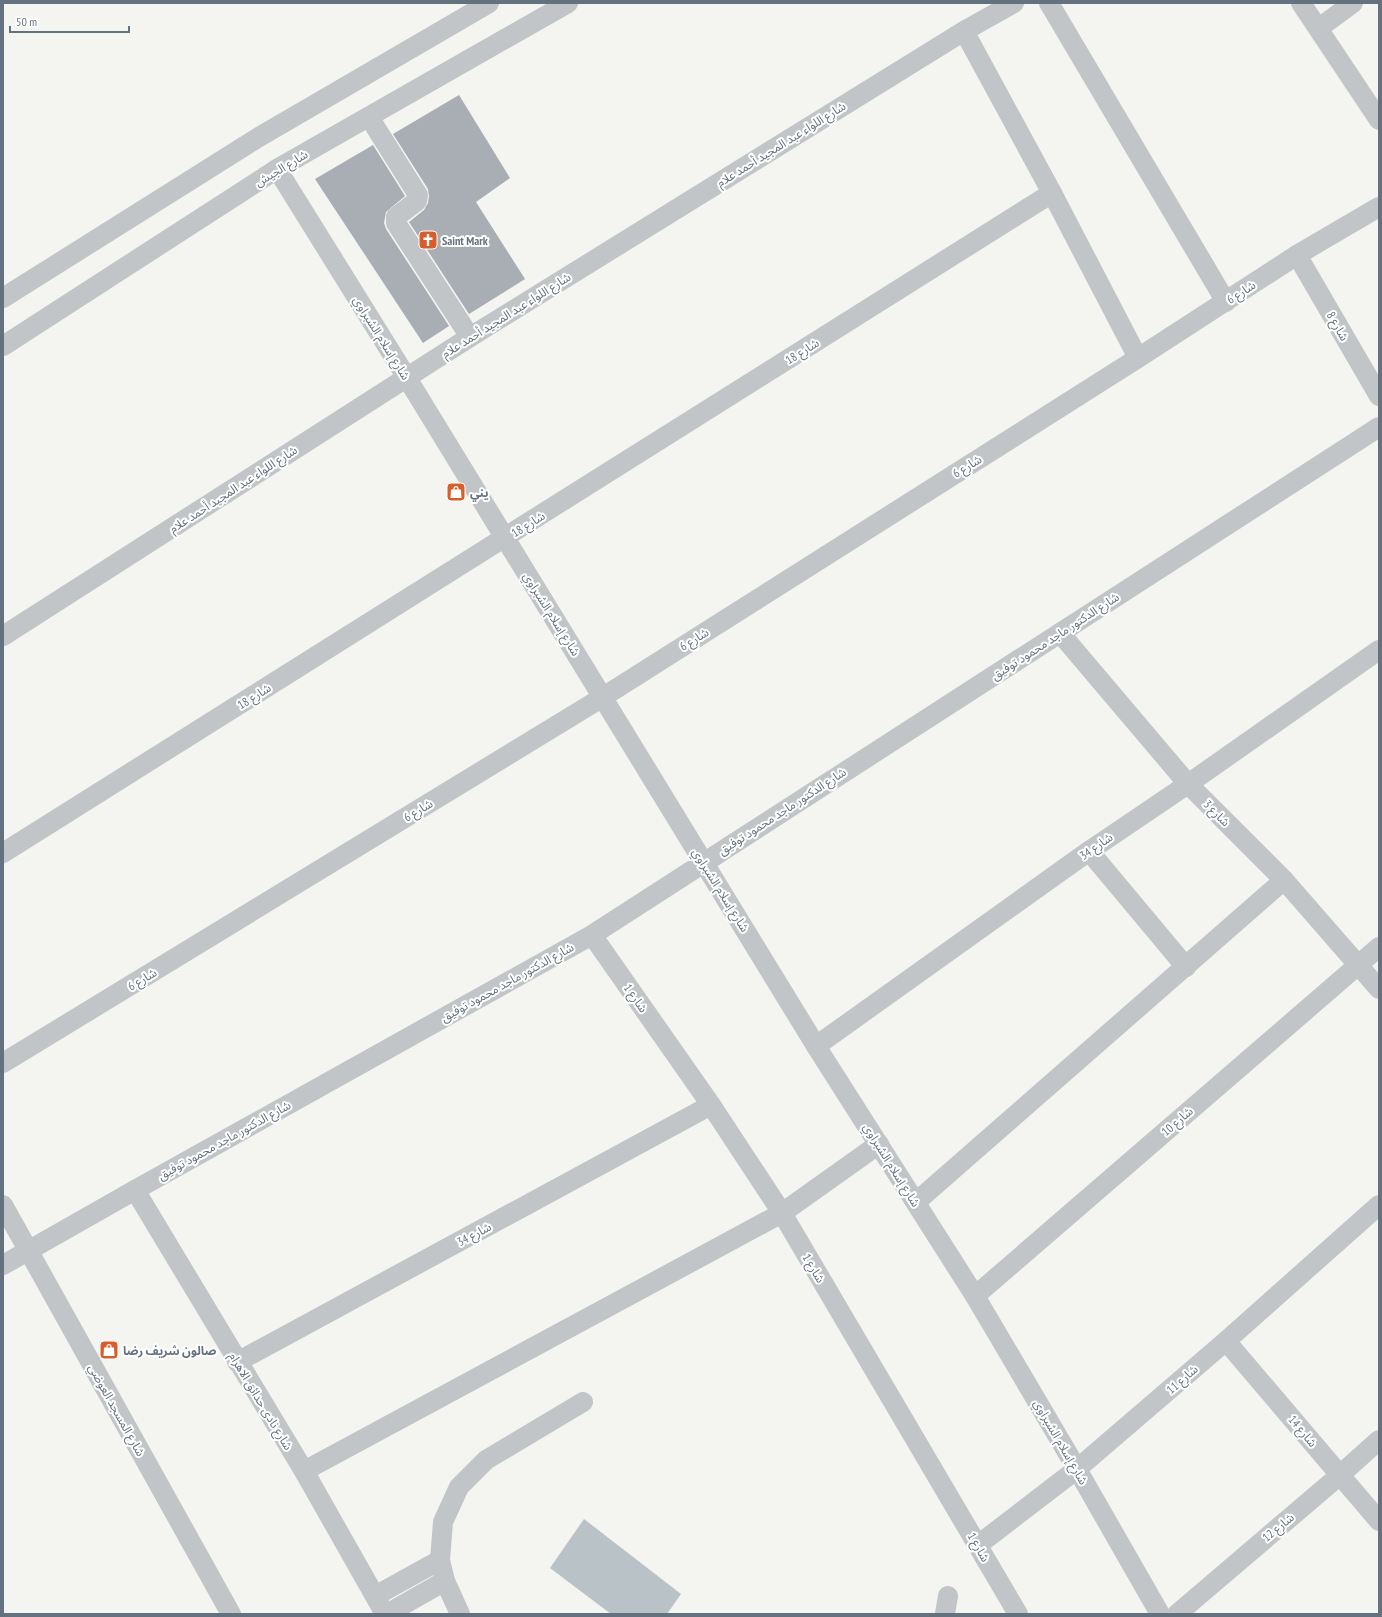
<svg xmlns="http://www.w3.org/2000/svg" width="1382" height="1617" viewBox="0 0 1382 1617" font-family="'PT Sans Narrow','Noto Sans Arabic',sans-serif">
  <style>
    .water { fill: #b9c3c7 }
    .building { fill: #a8aeb4 }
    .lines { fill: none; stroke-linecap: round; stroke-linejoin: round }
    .minor { stroke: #c2c5c8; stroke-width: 20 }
    .labels { text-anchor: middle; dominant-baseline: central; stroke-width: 4; stroke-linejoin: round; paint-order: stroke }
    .street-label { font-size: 12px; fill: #647280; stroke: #fff }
    .poi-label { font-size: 12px; font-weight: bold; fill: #647280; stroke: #fff; text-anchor: start }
  </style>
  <rect width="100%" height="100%" fill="#f4f4f0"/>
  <!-- water -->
  <polygon class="water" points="584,1519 681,1594 667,1614 611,1614 550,1568"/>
  <!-- building -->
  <g class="building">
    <polygon points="459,95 510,178 476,202 525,279 469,314 409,222 424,210 428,203 429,196 428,189 393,134"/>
    <polygon points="373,145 405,196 386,212 384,223 386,229 449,326 423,343 315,179"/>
  </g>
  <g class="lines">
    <!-- minor -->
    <g class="minor">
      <polyline points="1049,3 1226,302"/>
      <polyline points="1301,3 1379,120"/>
      <polyline points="1319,28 1353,3"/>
      <polyline points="964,31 1052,193 1138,358"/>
      <polyline points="369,117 418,195 417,201 396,217 396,223 470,337"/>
      <polyline points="277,169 407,378 816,1046 975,1296 1077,1469 1160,1614"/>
      <polyline points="1297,255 1379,396"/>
      <polyline points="3,298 259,137 489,3"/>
      <polyline points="3,346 277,169 568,3"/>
      <polyline points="1060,633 1188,784 1284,880 1379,989"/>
      <polyline points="3,636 470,337 964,31 1014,3"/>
      <polyline points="1089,851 1186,967"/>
      <polyline points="3,853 1052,193"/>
      <polyline points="592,935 711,1105 782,1213 1018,1614"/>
      <polyline points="816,1046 1089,851 1188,784 1379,650"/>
      <polyline points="3,1063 603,697 1138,358 1297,255 1379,207"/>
      <polyline points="135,1190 304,1471 385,1614"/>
      <polyline points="916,1202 1284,880"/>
      <polyline points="3,1205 231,1614"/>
      <polyline points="3,1265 135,1190 592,935 1379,427"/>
      <polyline points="975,1296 1379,947"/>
      <polyline points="1226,1341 1379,1521"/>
      <polyline points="237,1362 711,1105"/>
      <polyline points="304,1471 782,1213 879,1144"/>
      <polyline points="978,1545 1077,1469 1226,1341 1379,1205"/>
      <polyline points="375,1596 440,1560"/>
      <polyline points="387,1614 445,1581"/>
      <polyline points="460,1614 445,1581 440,1560 443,1522 459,1487 486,1460 583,1402"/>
      <polyline points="945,1614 948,1596"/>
      <polyline points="1177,1614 1340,1475 1379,1440"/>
    </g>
  </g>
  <!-- icons -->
  <defs>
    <g id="church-square" transform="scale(1)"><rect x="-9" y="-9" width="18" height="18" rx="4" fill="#d95c2b" stroke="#fff"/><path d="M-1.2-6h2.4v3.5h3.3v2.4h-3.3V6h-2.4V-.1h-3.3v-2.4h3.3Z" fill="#fff"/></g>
    <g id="shop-square" transform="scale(1)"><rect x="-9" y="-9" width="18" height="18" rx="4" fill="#d95c2b" stroke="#fff"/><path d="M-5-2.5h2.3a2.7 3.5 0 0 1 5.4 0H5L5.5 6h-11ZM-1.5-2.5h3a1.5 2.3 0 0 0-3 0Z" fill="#fff"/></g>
  </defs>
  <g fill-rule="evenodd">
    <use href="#church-square" x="428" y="240"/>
    <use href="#shop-square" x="456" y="492"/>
    <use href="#shop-square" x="109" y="1350"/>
  </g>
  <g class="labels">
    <!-- street labels -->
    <g class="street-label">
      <text transform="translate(781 144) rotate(-32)">شارع اللواء عبد المجيد أحمد علام</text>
      <text transform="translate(281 168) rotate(-31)">شارع الجيش</text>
      <text transform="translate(1241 292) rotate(-33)">شارع 6</text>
      <text transform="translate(506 315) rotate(-32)">شارع اللواء عبد المجيد أحمد علام</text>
      <text transform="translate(1338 326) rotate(60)">شارع 8</text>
      <text transform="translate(382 338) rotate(58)">شارع إسلام الشبراوي</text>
      <text transform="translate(802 351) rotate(-32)">شارع 18</text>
      <text transform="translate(967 466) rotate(-32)">شارع 6</text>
      <text transform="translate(233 489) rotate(-33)">شارع اللواء عبد المجيد أحمد علام</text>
      <text transform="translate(528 524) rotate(-32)">شارع 18</text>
      <text transform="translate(552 614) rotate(58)">شارع إسلام الشبراوي</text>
      <text transform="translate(1055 636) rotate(-33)">شارع الدكتور ماجد محمود توفيق</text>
      <text transform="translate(694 639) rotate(-32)">شارع 6</text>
      <text transform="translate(254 696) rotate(-32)">شارع 18</text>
      <text transform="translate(418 810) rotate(-31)">شارع 6</text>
      <text transform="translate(782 811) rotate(-33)">شارع الدكتور ماجد محمود توفيق</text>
      <text transform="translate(1217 813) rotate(45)">شارع 3</text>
      <text transform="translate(1096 846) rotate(-35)">شارع 34</text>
      <text transform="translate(721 890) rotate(58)">شارع إسلام الشبراوي</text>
      <text transform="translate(142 979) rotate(-31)">شارع 6</text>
      <text transform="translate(507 982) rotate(-29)">شارع الدكتور ماجد محمود توفيق</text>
      <text transform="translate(636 998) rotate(55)">شارع 1</text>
      <text transform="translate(1177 1121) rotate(-41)">شارع 10</text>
      <text transform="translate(224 1140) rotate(-29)">شارع الدكتور ماجد محمود توفيق</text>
      <text transform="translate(892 1165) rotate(58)">شارع إسلام الشبراوي</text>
      <text transform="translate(474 1234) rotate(-28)">شارع 34</text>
      <text transform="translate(814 1268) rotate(59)">شارع 1</text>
      <text transform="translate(1182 1379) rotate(-41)">شارع 11</text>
      <text transform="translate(261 1401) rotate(59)">شارع نادى حدائق الاهرام</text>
      <text transform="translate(117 1410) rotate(61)">شارع المسجد العوضي</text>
      <text transform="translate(1303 1431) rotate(50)">شارع 14</text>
      <text transform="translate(1061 1442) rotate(60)">شارع إسلام الشبراوي</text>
      <text transform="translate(1278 1527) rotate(-40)">شارع 12</text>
      <text transform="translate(979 1547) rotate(60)">شارع 1</text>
    </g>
    <!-- poi labels -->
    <g class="poi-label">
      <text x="442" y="240">Saint Mark</text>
      <text x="470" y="492">يني</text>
      <text x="123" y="1350">صالون شريف رضا</text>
    </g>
  </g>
  <!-- border -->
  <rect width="1382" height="1617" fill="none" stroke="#647280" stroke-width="8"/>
  <!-- scale -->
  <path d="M10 26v6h119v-6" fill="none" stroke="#647280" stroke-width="2"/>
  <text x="16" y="26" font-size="12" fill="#647280" stroke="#ffffff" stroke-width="3" paint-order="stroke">50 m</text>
</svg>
